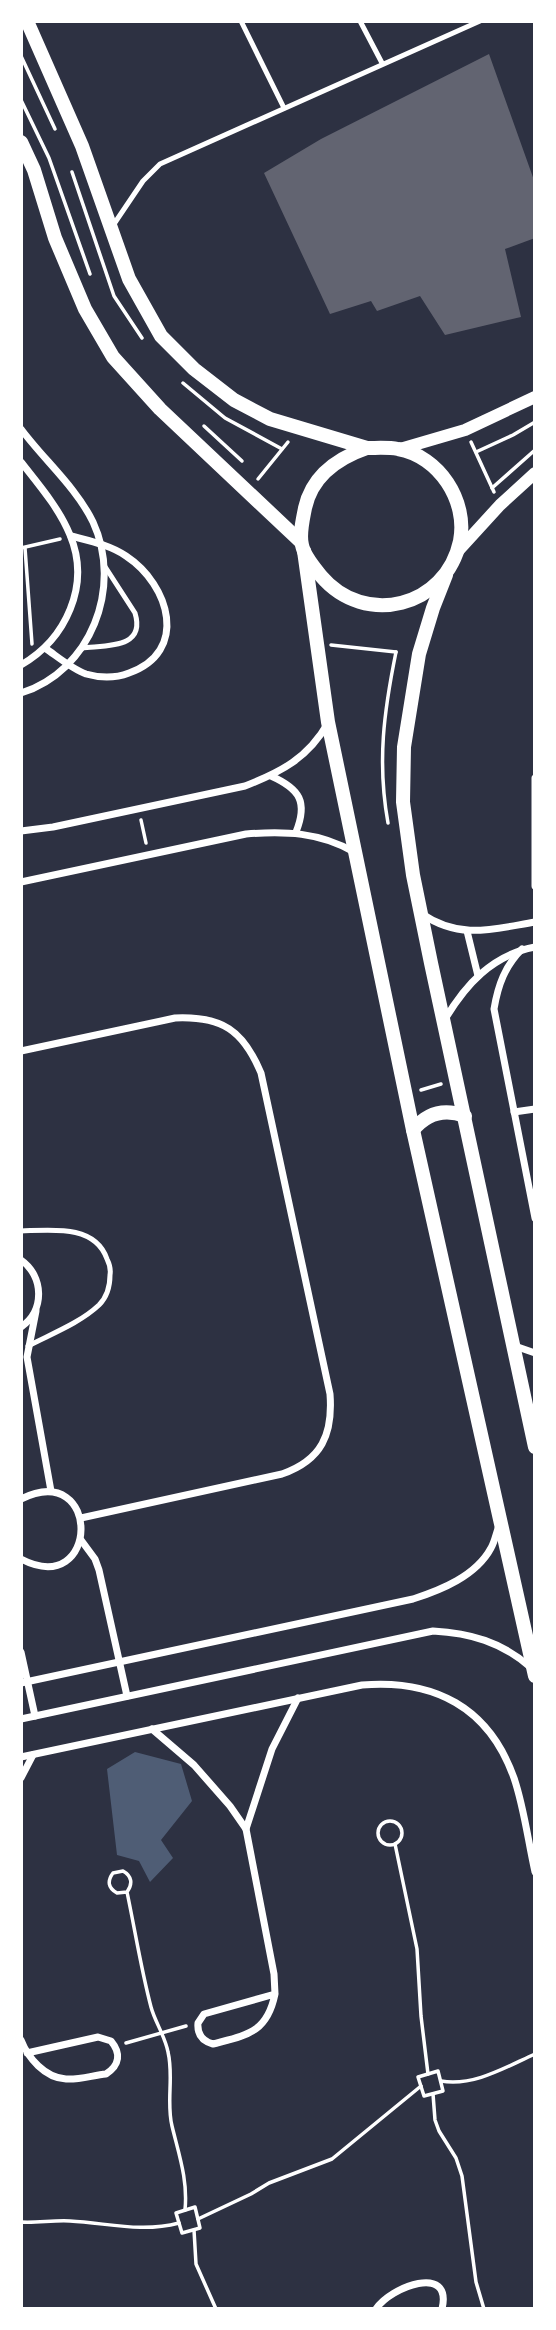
<svg xmlns="http://www.w3.org/2000/svg" width="556" height="2330" viewBox="0 0 556 2330" font-family="Commissioner,sans-serif">
  <style>
    .water { fill: #4f5d75 }
    .building { fill: #626471 }
    .lines { fill: none; stroke-linecap: round; stroke-linejoin: round }
    .path { stroke: #fff; stroke-width: 3.5 }
    .service { stroke: #fff; stroke-width: 5 }
    .minor { stroke: #fff; stroke-width: 7 }
    .tertiary { stroke: #fff; stroke-width: 12 }
    .secondary { stroke: #fff; stroke-width: 14 }
  </style>
  <rect width="100%" height="100%" fill="#2d3142"/>
  <!-- water -->
  <polygon class="water" points="135,1752 181,1764 192,1801 161,1840 173,1858 150,1882 139,1861 117,1855 107,1769"/>
  <!-- building -->
  <polygon class="building" points="489,54 535,183 535,238 505,249 521,317 445,335 420,296 377,311 371,301 330,314 264,173 321,139"/>
  <g class="lines">
    <!-- path -->
    <g class="path">
      <polyline points="21,56 55,129"/>
      <polyline points="21,100 49,158 90,274"/>
      <polyline points="72,172 114,296 142,338"/>
      <polyline points="183,383 225,418 282,449"/>
      <polyline points="204,426 242,461"/>
      <polyline points="471,442 494,492"/>
      <polyline points="476,452 513,435 535,422"/>
      <polyline points="258,479 288,442"/>
      <polyline points="492,488 535,450"/>
      <polyline points="21,548 60,539"/>
      <polyline points="25,548 32,644"/>
      <polyline points="331,645 396,652"/>
      <polyline points="141,820 146,843"/>
      <path d="M388,823C377,762 384,711 396,652"/>
      <polyline points="421,1090 441,1084"/>
      <circle cx="390" cy="1833" r="12"/>
      <polyline points="395,1844 417,1949 421,2016 428,2074"/>
      <path d="M127,1892L117,1893C108,1888 107,1881 113,1873L123,1871C132,1876 133,1884 127,1892C135,1930 141,1969 151,2007C155,2022 165,2036 168,2052C174,2077 166,2102 172,2126C179,2155 188,2180 185,2210"/>
      <polyline points="126,2043 186,2026"/>
      <polygon points="438,2071 443,2091 424,2096 418,2077"/>
      <path d="M441,2081C473,2087 506,2067 535,2054"/>
      <polyline points="433,2094 435,2120 439,2131 456,2158 462,2176 476,2282 484,2309"/>
      <polygon points="195,2207 200,2228 182,2233 176,2213"/>
      <polyline points="198,2219 251,2194 269,2183 332,2159 421,2086"/>
      <path d="M21,2222C37,2223 54,2220 70,2221C108,2223 141,2233 179,2223"/>
      <polyline points="194,2230 196,2264 216,2309"/>
    </g>
    <!-- service -->
    <g class="service">
      <polyline points="241,21 284,108"/>
      <polyline points="360,21 382,63"/>
      <polyline points="114,224 143,181 160,164 480,21"/>
      <path d="M82,648C106,645 146,649 135,613L104,565"/>
      <path d="M21,1231C51,1230 95,1224 107,1259C110,1265 111,1269 110,1275C110,1286 107,1297 99,1305C80,1323 51,1334 28,1346"/>
    </g>
    <!-- minor -->
    <g class="minor">
      <path d="M21,429C44,460 76,487 93,522C123,587 91,671 21,693"/>
      <path d="M21,462C39,485 59,508 70,535C91,585 66,639 21,665"/>
      <path d="M45,648C58,657 72,669 86,674C100,678 116,678 129,673C189,652 170,585 126,556C110,545 90,541 71,536"/>
      <path d="M271,776C300,789 308,802 296,832"/>
      <polyline points="535,778 535,886"/>
      <path d="M21,831L53,827L245,786C281,772 308,758 328,723"/>
      <path d="M21,882L246,834C285,831 319,832 354,852"/>
      <path d="M422,914C460,940 493,929 535,922"/>
      <polyline points="467,931 478,976"/>
      <path d="M522,949C505,966 498,985 494,1009L535,1218"/>
      <path d="M444,1021C465,985 492,955 535,947"/>
      <path d="M21,1051L175,1018C222,1016 243,1030 261,1073L330,1394C333,1434 322,1460 282,1474L81,1518"/>
      <polyline points="514,1112 535,1109"/>
      <path d="M21,1260C44,1276 45,1311 21,1327"/>
      <polyline points="36,1311 27,1357 51,1491"/>
      <polyline points="512,1345 535,1353"/>
      <path d="M21,1499C102,1459 100,1600 21,1559"/>
      <polyline points="81,1540 95,1559 99,1570 127,1696"/>
      <polyline points="21,1652 35,1716"/>
      <path d="M21,1683L413,1599C441,1590 476,1576 491,1548C495,1541 496,1533 499,1526"/>
      <path d="M21,1719L433,1631C470,1633 502,1642 530,1667"/>
      <path d="M152,1729L194,1765L230,1806L246,1829L274,1974L275,1994L204,2014L198,2023C197,2034 202,2041 213,2044C247,2035 267,2033 275,1994"/>
      <path d="M21,1757L362,1685C434,1679 489,1707 514,1778C524,1807 528,1841 535,1872"/>
      <polyline points="21,1778 33,1755"/>
      <polyline points="246,1829 272,1749 298,1698"/>
      <path d="M21,2040C28,2058 45,2078 66,2079C79,2080 94,2075 106,2074C120,2065 121,2053 111,2041L98,2037L27,2053"/>
      <path d="M376,2309C390,2287 453,2263 442,2309"/>
    </g>
    <!-- tertiary -->
    <g class="tertiary">
      <polyline points="400,449 465,430 535,397"/>
      <polyline points="458,551 500,505 535,473"/>
    </g>
    <!-- secondary -->
    <g class="secondary">
      <polyline points="27,21 82,146 129,279 161,336 194,369 234,400 270,419 367,448"/>
      <polyline points="21,142 34,170 55,238 85,309 113,357 160,409 301,542"/>
      <path d="M367,448C377,448 388,447 398,449C439,456 468,501 460,541C446,607 365,628 321,576C314,567 304,556 302,545C299,534 303,519 305,508C312,476 338,458 367,448Z"/>
      <polyline points="304,551 328,722 413,1130 535,1676"/>
      <polyline points="446,575 433,608 419,654 404,747 403,802 413,875 431,963 535,1447"/>
      <path d="M413,1130C427,1113 444,1108 465,1116"/>
    </g>
  </g>
  <!-- border -->
  <rect width="556" height="2330" fill="none" stroke="#ffffff" stroke-width="46"/>
</svg>
